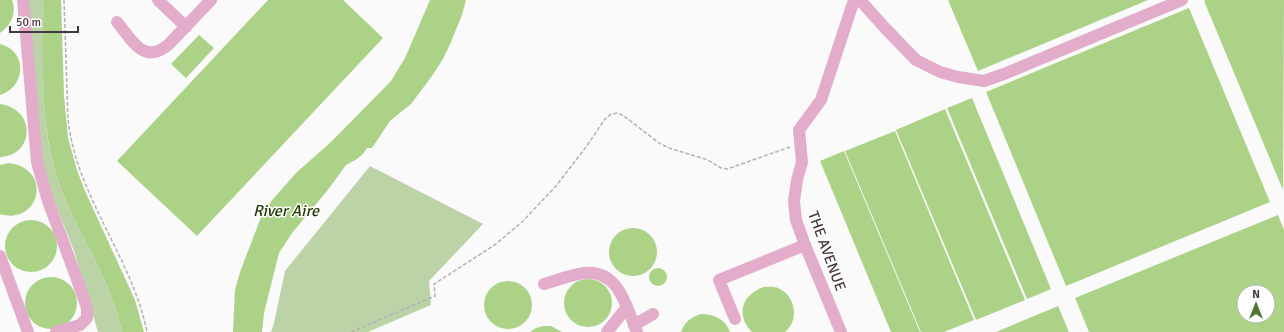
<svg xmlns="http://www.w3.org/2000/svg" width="1284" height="332" viewBox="0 0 1284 332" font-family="Signika,sans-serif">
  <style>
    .green { fill: #bbd3a7 }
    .water { fill: #acd288; fill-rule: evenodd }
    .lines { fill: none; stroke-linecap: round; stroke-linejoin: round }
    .path { stroke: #b7b1b4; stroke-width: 1.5; stroke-dasharray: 4 2; stroke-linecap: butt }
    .minor { stroke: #e3accb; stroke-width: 12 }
    .labels { text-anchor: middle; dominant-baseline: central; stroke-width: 3; stroke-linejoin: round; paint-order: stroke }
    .street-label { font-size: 15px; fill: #463840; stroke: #fff }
    .water-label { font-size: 16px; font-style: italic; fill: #243b05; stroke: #fff }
  </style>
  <rect width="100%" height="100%" fill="#fafafa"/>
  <!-- green -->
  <g class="green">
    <path d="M28,0H43C45,59 38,120 57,178C75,231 111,277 122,332H98L74,251L51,193L41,156Z"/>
    <polygon points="370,166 483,224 429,281 431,305 368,332 271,332 274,323 285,271"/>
  </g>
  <!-- water -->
  <g class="water">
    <path d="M0,0H12C17,13 11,25 0,33Z"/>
    <path d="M43,0H61L64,95L68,138L77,170L85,191L135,300L144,332H122C111,277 75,231 57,178C46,143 43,104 43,67C42,45 44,22 43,0Z"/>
    <polygon points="268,0 343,0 383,38 197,236 117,161"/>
    <polygon points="430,0 466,0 462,15 451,42 443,59 432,76 411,104 390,121 372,148 367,148 363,154 357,159 346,165 327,191 292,233 279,253 264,313 262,332 233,332 235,290 240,272 263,212 273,199 296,173 331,142 391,81 405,58"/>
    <polygon points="948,0 1148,0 978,71"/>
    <polygon points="1206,0 1284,0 1283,190 1204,1"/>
    <polygon points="1189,8 1270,202 1066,286 986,92"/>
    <polygon points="199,35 214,48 186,78 171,64"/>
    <path d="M0,44C28,51 26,87 0,95Z"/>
    <polygon points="972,98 1051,289 1027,299 947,108"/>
    <path d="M0,104C37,109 34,156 0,157Z"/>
    <polygon points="945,109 1025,300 976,320 896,130"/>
    <polygon points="895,131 974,320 944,332 921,332 845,151"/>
    <polygon points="844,151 920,332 891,332 820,161"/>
    <path d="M9,163C54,169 39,226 0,214V165Z"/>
    <path d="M1278,215L1284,230V332H1089L1075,298ZM1244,292H1268V316H1244Z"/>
    <circle cx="31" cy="246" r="26"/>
    <circle cx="633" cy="252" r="24"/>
    <circle cx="658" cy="277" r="9"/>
    <circle cx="51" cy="303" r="26"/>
    <circle cx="588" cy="303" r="24"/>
    <circle cx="508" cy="305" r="24"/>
    <path d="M764,287C769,287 775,286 780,289C796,297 799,321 785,332H752C735,315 742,294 764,287Z"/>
    <polygon points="1058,306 1069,332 996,332"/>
    <path d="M701,314C714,314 725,319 730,332H681C684,322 691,317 701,314Z"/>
    <polygon points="543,326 551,326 562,332 530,332 536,328"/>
  </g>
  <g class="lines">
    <!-- path -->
    <g class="path">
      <path d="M64,0L68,119C76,196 132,257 147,332"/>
      <polyline points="351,332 435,296 434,284 496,244 523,221 556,186 586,147 605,119 611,114 618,113 624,116 659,143 669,148 708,160 721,168 727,169 790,147"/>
    </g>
    <!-- minor -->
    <g class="minor">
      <polyline points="23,0 37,162 48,201 75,274 87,308 87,318 80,325 56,332"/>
      <polyline points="158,0 186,27"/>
      <polyline points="860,0 885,28 916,60 940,72 958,77 984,81 1004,74 1182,0"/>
      <path d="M117,22C132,40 144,66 169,44L211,0"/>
      <polyline points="0,256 28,332"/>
      <path d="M544,284C557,280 571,275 584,273C619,269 626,307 637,332"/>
      <polyline points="735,319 719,280 805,245"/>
      <polyline points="634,325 653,314"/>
      <polyline points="607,332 627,307"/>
      <polyline points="841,332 805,245 796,220 794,201 797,180 802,162 799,130 821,100 854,0"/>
    </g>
  </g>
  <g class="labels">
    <!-- street labels -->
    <g class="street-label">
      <text transform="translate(827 251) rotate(70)">THE AVENUE</text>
    </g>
    <!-- water labels -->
    <g class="water-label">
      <text x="286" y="211">River Aire</text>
    </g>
  </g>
  <!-- north arrow -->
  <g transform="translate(1256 304)"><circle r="19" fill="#ffffff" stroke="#b5afb3"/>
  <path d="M0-3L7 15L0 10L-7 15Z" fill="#53752d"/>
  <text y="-6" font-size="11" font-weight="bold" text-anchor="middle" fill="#463840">N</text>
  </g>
  <!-- scale -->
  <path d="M10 26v6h68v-6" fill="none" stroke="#463840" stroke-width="2"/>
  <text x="16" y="26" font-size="12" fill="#463840" stroke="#ffffff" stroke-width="3" paint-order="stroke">50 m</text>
</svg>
